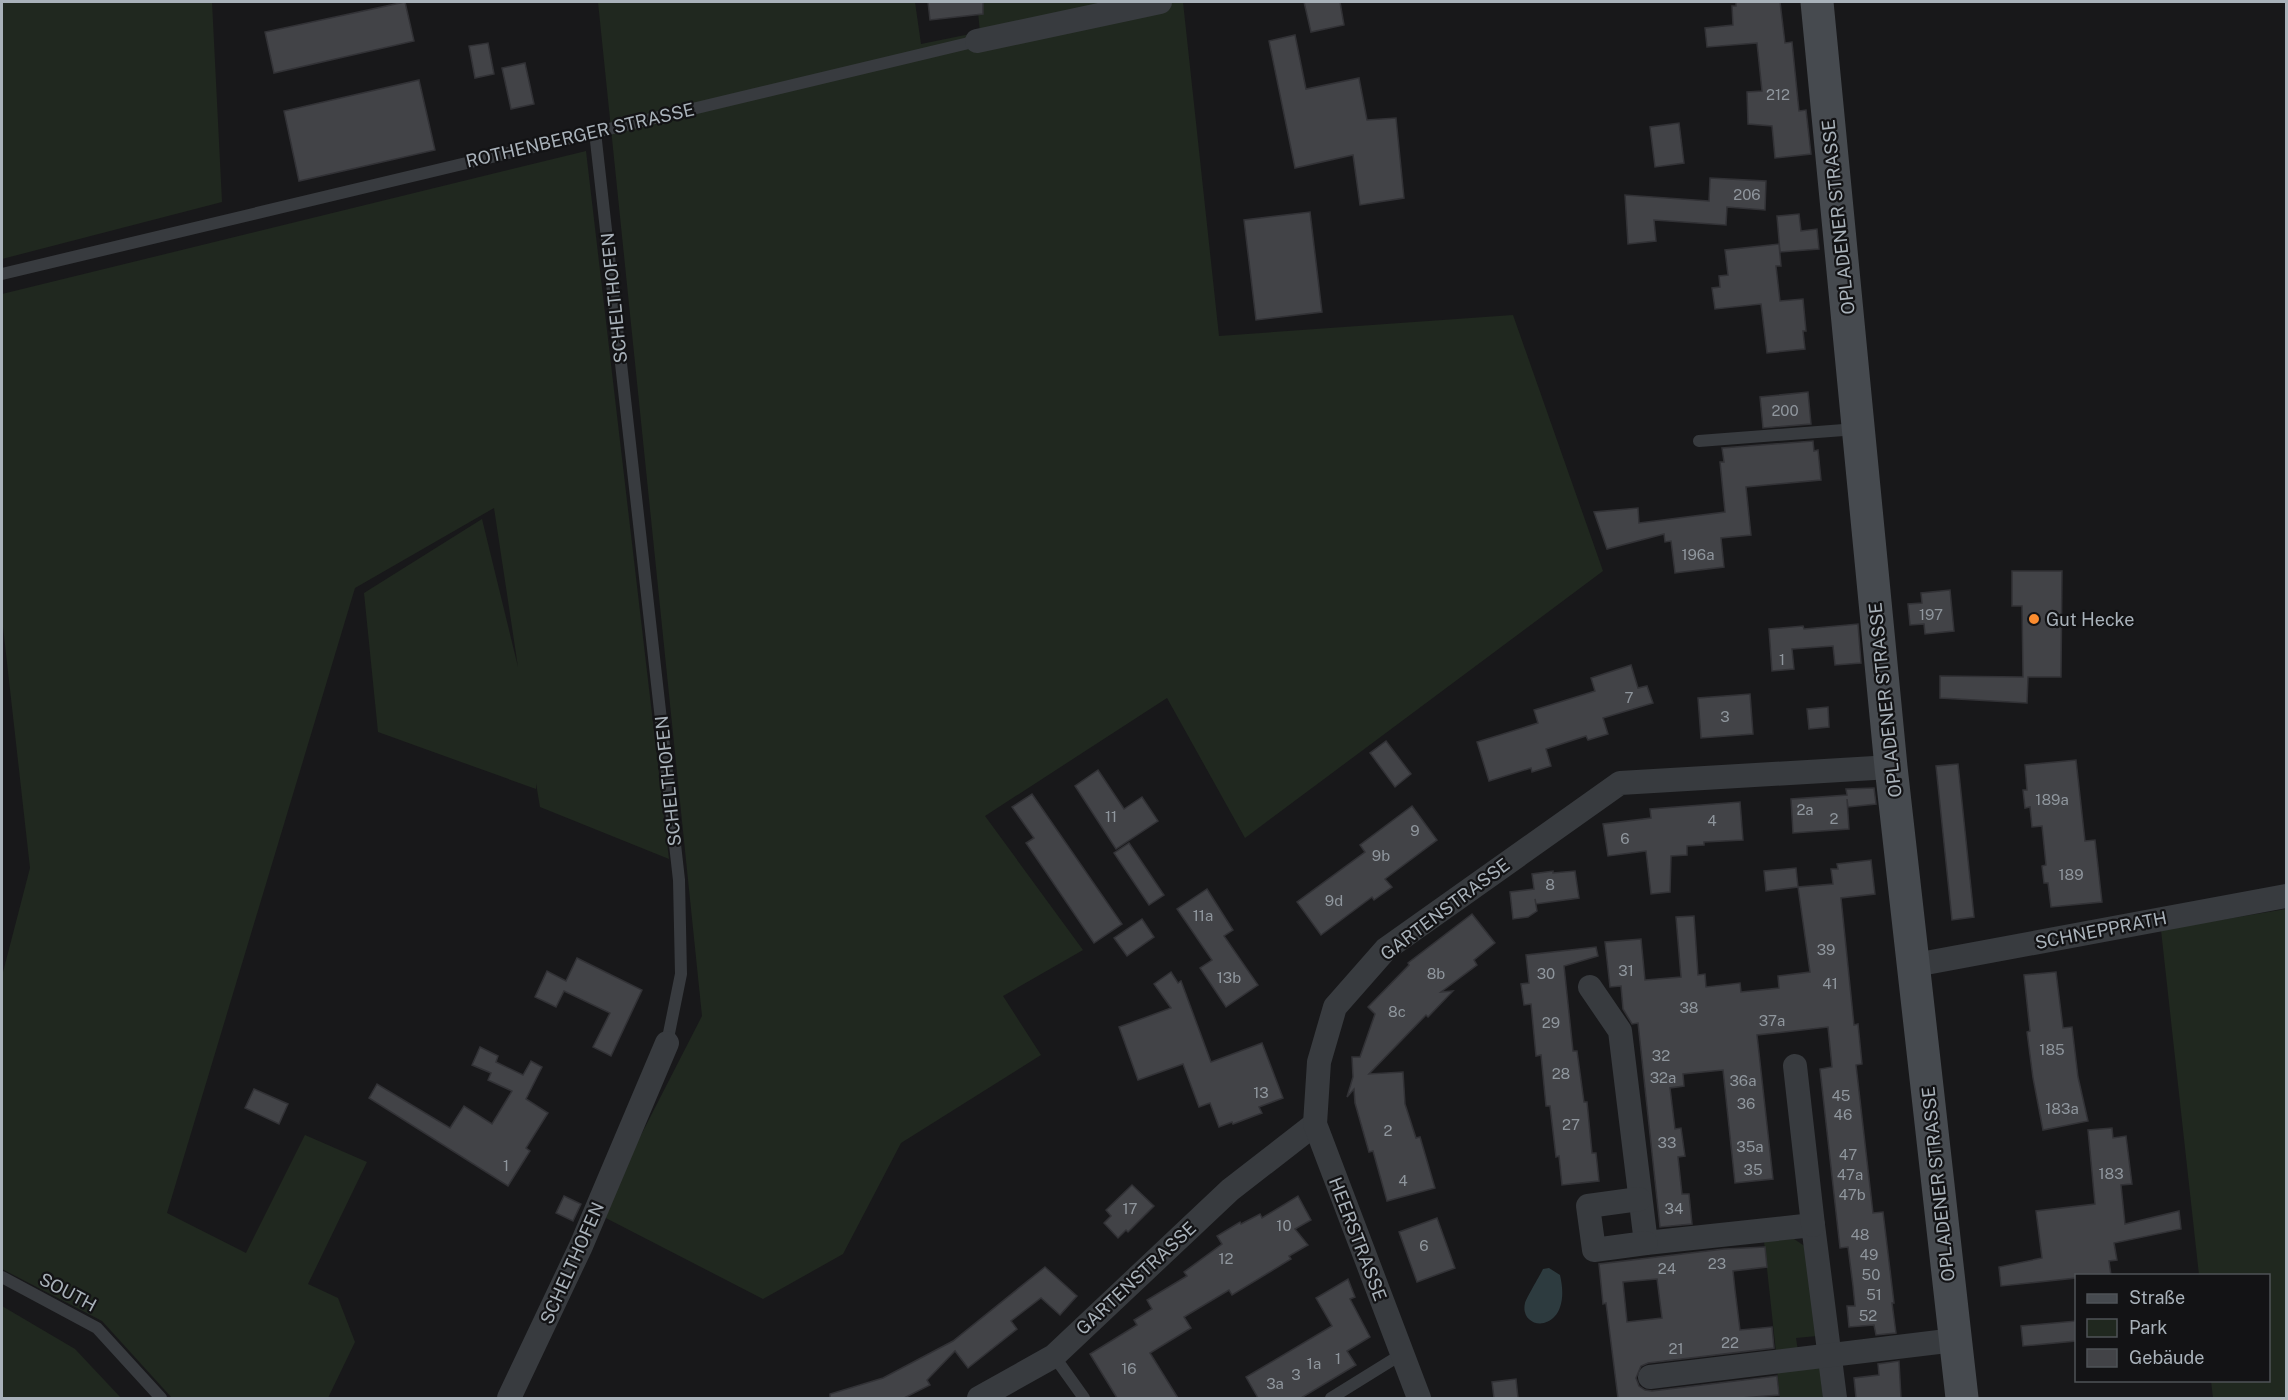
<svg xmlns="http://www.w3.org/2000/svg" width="2288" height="1400" viewBox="0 0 2288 1400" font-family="'Public Sans',sans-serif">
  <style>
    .green { fill: #20281f }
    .water { fill: #2d3b3f }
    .building { fill: #424347; stroke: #323236; stroke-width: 1.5; fill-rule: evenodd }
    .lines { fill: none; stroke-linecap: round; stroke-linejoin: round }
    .lane { stroke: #383b3f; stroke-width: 12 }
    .street { stroke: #383b3f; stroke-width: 24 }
    .secondary { stroke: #464a4f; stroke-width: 33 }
    .poi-dot { fill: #fb8c2f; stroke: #131315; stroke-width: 2 }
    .labels { text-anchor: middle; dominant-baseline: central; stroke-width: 4.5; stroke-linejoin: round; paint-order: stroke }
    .number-label { font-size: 15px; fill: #8f969d }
    .street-label { font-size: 18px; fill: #a9b2ba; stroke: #131315 }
    .poi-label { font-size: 18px; fill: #a9b2ba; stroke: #131315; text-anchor: start }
  </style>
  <rect width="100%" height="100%" fill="#18181a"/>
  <!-- green -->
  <g class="green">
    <polygon points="2,2 212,2 222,202 2,259"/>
    <polygon points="598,2 915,2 921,44 980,32 977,2 1183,2 1219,336 1513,315 1603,571 1245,838 1167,698 985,816 1083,950 1003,996 1041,1055 901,1143 843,1254 763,1299 600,1215 702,1016"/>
    <polygon points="586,151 669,859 540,807 536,783 536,789 378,732 364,593 482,519 518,667 494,508 355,588 167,1213 246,1253 305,1135 367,1162 308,1284 338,1298 355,1342 328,1398 172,1398 102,1321 2,1269 2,976 30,868 2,618 2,294"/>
    <polygon points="2286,909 2286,1398 2213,1398 2211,1381 2268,1380 2268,1276 2199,1275 2161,930"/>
    <polygon points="1794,1239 1806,1247 1817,1336 1796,1338 1798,1351 1776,1352 1764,1241"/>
    <polygon points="2,1306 75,1349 121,1398 2,1398"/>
    <polygon points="1814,1363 1820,1369 1823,1398 1780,1398 1777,1369"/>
  </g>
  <!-- water -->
  <path class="water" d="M1549,1268L1560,1275C1574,1335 1518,1333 1525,1303C1527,1297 1539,1277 1543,1269Z"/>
  <!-- building -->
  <g class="building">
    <polygon points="405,2 414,41 274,73 265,32"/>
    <polygon points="928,2 983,2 983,14 930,20"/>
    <polygon points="1304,2 1340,2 1344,25 1311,32"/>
    <polygon points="1736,2 1780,2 1785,43 1792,42 1799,111 1806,110 1811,154 1775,158 1772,126 1748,124 1747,92 1762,91 1757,43 1707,47 1705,28 1733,25 1732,6 1736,6"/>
    <polygon points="1295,35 1306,89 1359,78 1367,120 1396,118 1404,198 1360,205 1353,155 1295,168 1269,41"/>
    <polygon points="488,43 494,74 475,78 469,46"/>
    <polygon points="525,63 534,104 511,109 502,68"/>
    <polygon points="419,80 435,150 299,181 284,111"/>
    <polygon points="1679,123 1684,163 1655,167 1650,127"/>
    <polygon points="1710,178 1766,181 1765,210 1727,207 1726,225 1654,220 1656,241 1628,244 1625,195 1709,201"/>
    <polygon points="1310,212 1322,312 1256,320 1244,220"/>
    <polygon points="1799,214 1801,231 1817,229 1819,249 1780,252 1777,216"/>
    <polygon points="1779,244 1781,266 1776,266 1780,301 1803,299 1806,331 1803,331 1805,349 1767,353 1761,304 1715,309 1712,288 1720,287 1719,276 1728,275 1725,250"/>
    <polygon points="1808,392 1811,424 1763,428 1760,397"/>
    <polygon points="1813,441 1814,451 1818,450 1821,480 1746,487 1751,535 1721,538 1724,567 1675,573 1671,541 1665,542 1664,534 1607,549 1594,512 1638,508 1639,523 1725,512 1720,462 1724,462 1722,448"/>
    <polygon points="2012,571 2062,571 2061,677 2028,677 2027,703 1940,698 1940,676 2023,677 2022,606 2012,606"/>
    <polygon points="1950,590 1954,631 1925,634 1924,624 1910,625 1908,604 1922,603 1921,593"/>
    <polygon points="1858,624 1861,663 1835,665 1833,646 1792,649 1794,669 1772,671 1769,629 1803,626 1804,629"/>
    <polygon points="1631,665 1638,688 1647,686 1653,703 1603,718 1608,734 1588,740 1586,736 1546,749 1551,766 1532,772 1531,768 1489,781 1477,742 1538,723 1534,710 1595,691 1591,678"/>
    <polygon points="1750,694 1753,734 1701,738 1698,698"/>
    <polygon points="1828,707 1829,727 1809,729 1807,709"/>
    <polygon points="1386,741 1411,774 1395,787 1370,753"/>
    <polygon points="2076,760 2085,841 2095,840 2102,902 2051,907 2048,883 2044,883 2042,866 2046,865 2042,826 2032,827 2030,807 2025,808 2023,790 2027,790 2025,765"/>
    <polygon points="1958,764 1974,917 1952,920 1936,766"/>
    <polygon points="1098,770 1124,809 1142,797 1158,821 1116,849 1075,786"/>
    <polygon points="1874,788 1876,804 1848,807 1847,799 1849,829 1793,833 1791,799 1847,795 1846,789"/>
    <polygon points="1032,794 1122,924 1094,943 1026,843 1034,838 1012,807"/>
    <polygon points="1740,802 1743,840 1704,842 1704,845 1687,846 1687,855 1671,856 1670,892 1651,894 1646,851 1608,856 1603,824 1651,818 1650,809"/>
    <polygon points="1412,806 1437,840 1385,879 1392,887 1374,900 1372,897 1321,935 1297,902 1365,852 1360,845"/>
    <polygon points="1129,843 1164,895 1149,905 1114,853"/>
    <polygon points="1871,860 1875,894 1841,898 1854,1025 1858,1024 1862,1064 1856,1065 1873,1213 1883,1212 1894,1303 1892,1303 1896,1333 1876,1335 1874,1325 1849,1327 1847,1306 1855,1306 1853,1286 1848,1247 1840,1248 1820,1069 1832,1067 1828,1027 1757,1035 1773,1179 1735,1183 1723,1070 1683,1074 1684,1086 1670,1088 1675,1129 1681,1128 1685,1156 1678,1157 1682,1194 1689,1194 1692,1224 1660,1227 1638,1023 1632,1024 1623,1009 1621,986 1610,987 1605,942 1641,939 1645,980 1681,977 1676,917 1694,916 1698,975 1705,974 1706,987 1740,983 1741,992 1779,988 1778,976 1810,972 1798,887 1833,884 1831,869 1838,869 1837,864"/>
    <polygon points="1796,868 1798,887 1766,891 1764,871"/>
    <polygon points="1553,871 1553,873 1575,871 1579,898 1536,904 1535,899 1537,911 1528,917 1513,919 1510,892 1534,889 1532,874"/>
    <polygon points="1207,889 1233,930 1224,936 1258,985 1226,1007 1200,968 1212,960 1177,909"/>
    <polygon points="1472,914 1495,943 1474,960 1477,965 1441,992 1453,991 1428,1017 1426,1015 1369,1074 1403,1072 1405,1104 1416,1138 1420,1137 1435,1188 1387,1201 1373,1151 1369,1152 1355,1103 1354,1089 1347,1097 1353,1077 1352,1057 1360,1057 1375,1014 1368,1007 1409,965 1408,963"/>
    <polygon points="1142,919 1154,937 1127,956 1114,938"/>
    <polygon points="1596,947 1598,956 1564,966 1573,1051 1577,1051 1584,1102 1587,1102 1592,1153 1596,1153 1599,1181 1562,1185 1559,1156 1556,1157 1550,1106 1546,1106 1541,1055 1536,1056 1531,1004 1524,1005 1521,984 1529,983 1526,955"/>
    <polygon points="577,958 642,990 611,1056 593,1047 610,1013 564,991 556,1007 535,997 547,971 566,981"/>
    <polygon points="1171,972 1178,983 1181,981 1211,1062 1262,1043 1283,1098 1259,1107 1262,1113 1233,1124 1232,1122 1219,1127 1210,1103 1199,1107 1183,1064 1138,1080 1119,1027 1171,1008 1154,984"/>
    <polygon points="2056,972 2063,1028 2072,1027 2078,1077 2088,1121 2043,1130 2033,1078 2027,1032 2030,1031 2024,975"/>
    <polygon points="480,1047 498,1056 496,1062 523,1075 531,1061 542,1067 526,1099 548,1113 526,1148 530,1151 508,1186 369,1098 377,1084 450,1128 464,1106 492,1124 512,1091 488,1080 491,1073 472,1065"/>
    <polygon points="254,1089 288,1104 279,1124 245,1108"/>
    <polygon points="2112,1128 2113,1138 2126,1136 2132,1184 2121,1185 2125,1224 2179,1211 2181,1229 2114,1243 2117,1260 2109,1261 2111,1275 2076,1275 2076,1278 2001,1286 1999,1267 2042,1258 2036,1211 2095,1204 2088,1130"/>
    <polygon points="1132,1185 1154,1206 1128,1232 1126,1230 1118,1238 1104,1223 1111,1216 1106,1210"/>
    <polygon points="564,1196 581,1204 573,1221 556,1213"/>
    <polygon points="1298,1196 1311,1220 1295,1229 1308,1245 1289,1256 1291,1259 1232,1295 1229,1290 1184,1317 1191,1328 1150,1353 1178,1398 1117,1398 1090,1354 1137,1325 1134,1320 1152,1309 1147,1300 1187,1276 1184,1272 1222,1244 1217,1236 1240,1222 1241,1224 1260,1214 1262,1218"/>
    <polygon points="1437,1218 1455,1268 1417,1282 1399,1232"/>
    <path d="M1765,1247L1767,1267L1733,1271L1735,1290L1740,1330L1772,1327L1774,1348L1648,1363L1641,1366L1636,1378L1639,1386L1645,1390L1652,1391L1777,1376L1779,1395L1741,1398H1618L1606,1303L1603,1304L1599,1264L1724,1249ZM1657,1279L1662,1318L1627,1322L1623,1282Z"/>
    <polygon points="1045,1267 1077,1296 1060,1315 1041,1298 1011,1321 1017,1329 968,1368 955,1351 927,1380 930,1385 904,1398 830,1398 830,1394 883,1378 953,1341"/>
    <polygon points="1348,1279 1355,1297 1350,1299 1370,1337 1347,1351 1356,1365 1301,1398 1258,1398 1246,1377 1332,1326 1316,1298"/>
    <polygon points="2076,1321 2076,1341 2023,1346 2021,1326"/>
    <polygon points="1899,1361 1901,1398 1856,1398 1854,1378 1879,1375 1878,1364"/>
    <polygon points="1516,1379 1518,1398 1494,1398 1492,1382"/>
  </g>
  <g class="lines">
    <!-- lane -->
    <g class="lane">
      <polyline points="595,132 679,880 681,974 667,1043"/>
      <polyline points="2,274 977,41"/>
      <polyline points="1699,441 1857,429"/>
      <polyline points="2,1277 97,1328 161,1398"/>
      <polyline points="1054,1356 1084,1398"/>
      <polyline points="1331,1398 1402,1354"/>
    </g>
    <!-- street -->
    <g class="street">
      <polyline points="977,41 1160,2"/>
      <polyline points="1915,965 2286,896"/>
      <polyline points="1590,987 1620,1031 1646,1243 1813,1225 1835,1398"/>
      <polyline points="1795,1066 1813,1225"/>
      <polyline points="1639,1199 1588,1206 1594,1250 1646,1243"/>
      <polyline points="1650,1377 1955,1340"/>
      <polyline points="509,1398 581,1246 667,1043"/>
      <polyline points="979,1398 1054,1356 1230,1190 1315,1124"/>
      <polyline points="1419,1398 1315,1124 1319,1062 1335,1007 1386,949 1620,783 1891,767"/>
    </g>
    <!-- secondary -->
    <polyline class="secondary" points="1817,2 1891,767 1962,1398"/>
  </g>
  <!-- markers -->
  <circle class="poi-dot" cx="2034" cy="619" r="6"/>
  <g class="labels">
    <!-- number labels -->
    <g class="number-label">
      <text x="1778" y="94">212</text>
      <text x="1747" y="194">206</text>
      <text x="1785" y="410">200</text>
      <text x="1698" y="554">196a</text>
      <text x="1931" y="614">197</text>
      <text x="1782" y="659">1</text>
      <text x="1629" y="697">7</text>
      <text x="1725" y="716">3</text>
      <text x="2052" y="799">189a</text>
      <text x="1805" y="809">2a</text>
      <text x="1111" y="816">11</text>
      <text x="1834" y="818">2</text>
      <text x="1712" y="820">4</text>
      <text x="1415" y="830">9</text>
      <text x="1625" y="838">6</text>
      <text x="1381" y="855">9b</text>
      <text x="2071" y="874">189</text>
      <text x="1550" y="884">8</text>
      <text x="1334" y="900">9d</text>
      <text x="1203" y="915">11a</text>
      <text x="1826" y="949">39</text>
      <text x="1626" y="970">31</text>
      <text x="1436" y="973">8b</text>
      <text x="1546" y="973">30</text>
      <text x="1229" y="977">13b</text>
      <text x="1830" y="983">41</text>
      <text x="1689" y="1007">38</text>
      <text x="1397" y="1011">8c</text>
      <text x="1772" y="1020">37a</text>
      <text x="1551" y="1022">29</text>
      <text x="2052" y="1049">185</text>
      <text x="1661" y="1055">32</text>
      <text x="1561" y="1073">28</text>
      <text x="1663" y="1077">32a</text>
      <text x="1743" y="1080">36a</text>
      <text x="1261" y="1092">13</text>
      <text x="1841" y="1095">45</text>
      <text x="1746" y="1103">36</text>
      <text x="2062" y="1108">183a</text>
      <text x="1843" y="1114">46</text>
      <text x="1571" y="1124">27</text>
      <text x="1388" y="1130">2</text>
      <text x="1667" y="1142">33</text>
      <text x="1750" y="1146">35a</text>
      <text x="1848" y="1154">47</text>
      <text x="506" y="1165">1</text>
      <text x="1753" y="1169">35</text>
      <text x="2111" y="1173">183</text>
      <text x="1850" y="1174">47a</text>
      <text x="1403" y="1180">4</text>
      <text x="1852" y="1194">47b</text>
      <text x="1130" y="1208">17</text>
      <text x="1674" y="1208">34</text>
      <text x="1284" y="1225">10</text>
      <text x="1860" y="1234">48</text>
      <text x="1424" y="1245">6</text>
      <text x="1869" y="1254">49</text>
      <text x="1226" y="1258">12</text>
      <text x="1717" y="1263">23</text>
      <text x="1667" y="1268">24</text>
      <text x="1871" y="1274">50</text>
      <text x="1874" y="1294">51</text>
      <text x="1868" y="1315">52</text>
      <text x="1730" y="1342">22</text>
      <text x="1676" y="1348">21</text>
      <text x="1338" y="1358">1</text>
      <text x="1314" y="1363">1a</text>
      <text x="1129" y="1368">16</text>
      <text x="1296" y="1374">3</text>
      <text x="1275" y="1383">3a</text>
    </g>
    <!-- street labels -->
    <g class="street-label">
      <text transform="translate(580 135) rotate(-13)">ROTHENBERGER STRASSE</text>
      <text transform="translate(1838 217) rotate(-96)">OPLADENER STRASSE</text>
      <text transform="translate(614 298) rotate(-96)">SCHELTHOFEN</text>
      <text transform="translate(1885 700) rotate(-96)">OPLADENER STRASSE</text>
      <text transform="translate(668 781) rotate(-96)">SCHELTHOFEN</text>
      <text transform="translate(1445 909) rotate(-37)">GARTENSTRASSE</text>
      <text transform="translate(2101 930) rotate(-11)">SCHNEPPRATH</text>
      <text transform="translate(1938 1184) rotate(-96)">OPLADENER STRASSE</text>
      <text transform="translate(1358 1239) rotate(69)">HEERSTRASSE</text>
      <text transform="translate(572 1263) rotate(-66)">SCHELTHOFEN</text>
      <text transform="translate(1136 1278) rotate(-43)">GARTENSTRASSE</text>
      <text transform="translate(68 1292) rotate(28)">SOUTH</text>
    </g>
    <!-- poi labels -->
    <g class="poi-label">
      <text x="2046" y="619">Gut Hecke</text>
    </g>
  </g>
  <!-- border -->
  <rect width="2288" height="1400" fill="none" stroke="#a9b2ba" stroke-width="6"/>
  <!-- legend -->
  <rect x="2075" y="1274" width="195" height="108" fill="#131315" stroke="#4f5357" stroke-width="1.5"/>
  <rect x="2087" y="1294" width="30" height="9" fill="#464a4f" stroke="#4f5357" stroke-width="1.5"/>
  <text x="2129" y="1304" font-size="18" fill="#a9b2ba">Straße</text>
  <rect x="2087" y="1319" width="30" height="18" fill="#20281f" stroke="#4f5357" stroke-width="1.5"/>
  <text x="2129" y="1334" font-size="18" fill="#a9b2ba">Park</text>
  <rect x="2087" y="1349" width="30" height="18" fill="#424347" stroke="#4f5357" stroke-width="1.5"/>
  <text x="2129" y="1364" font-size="18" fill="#a9b2ba">Gebäude</text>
</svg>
